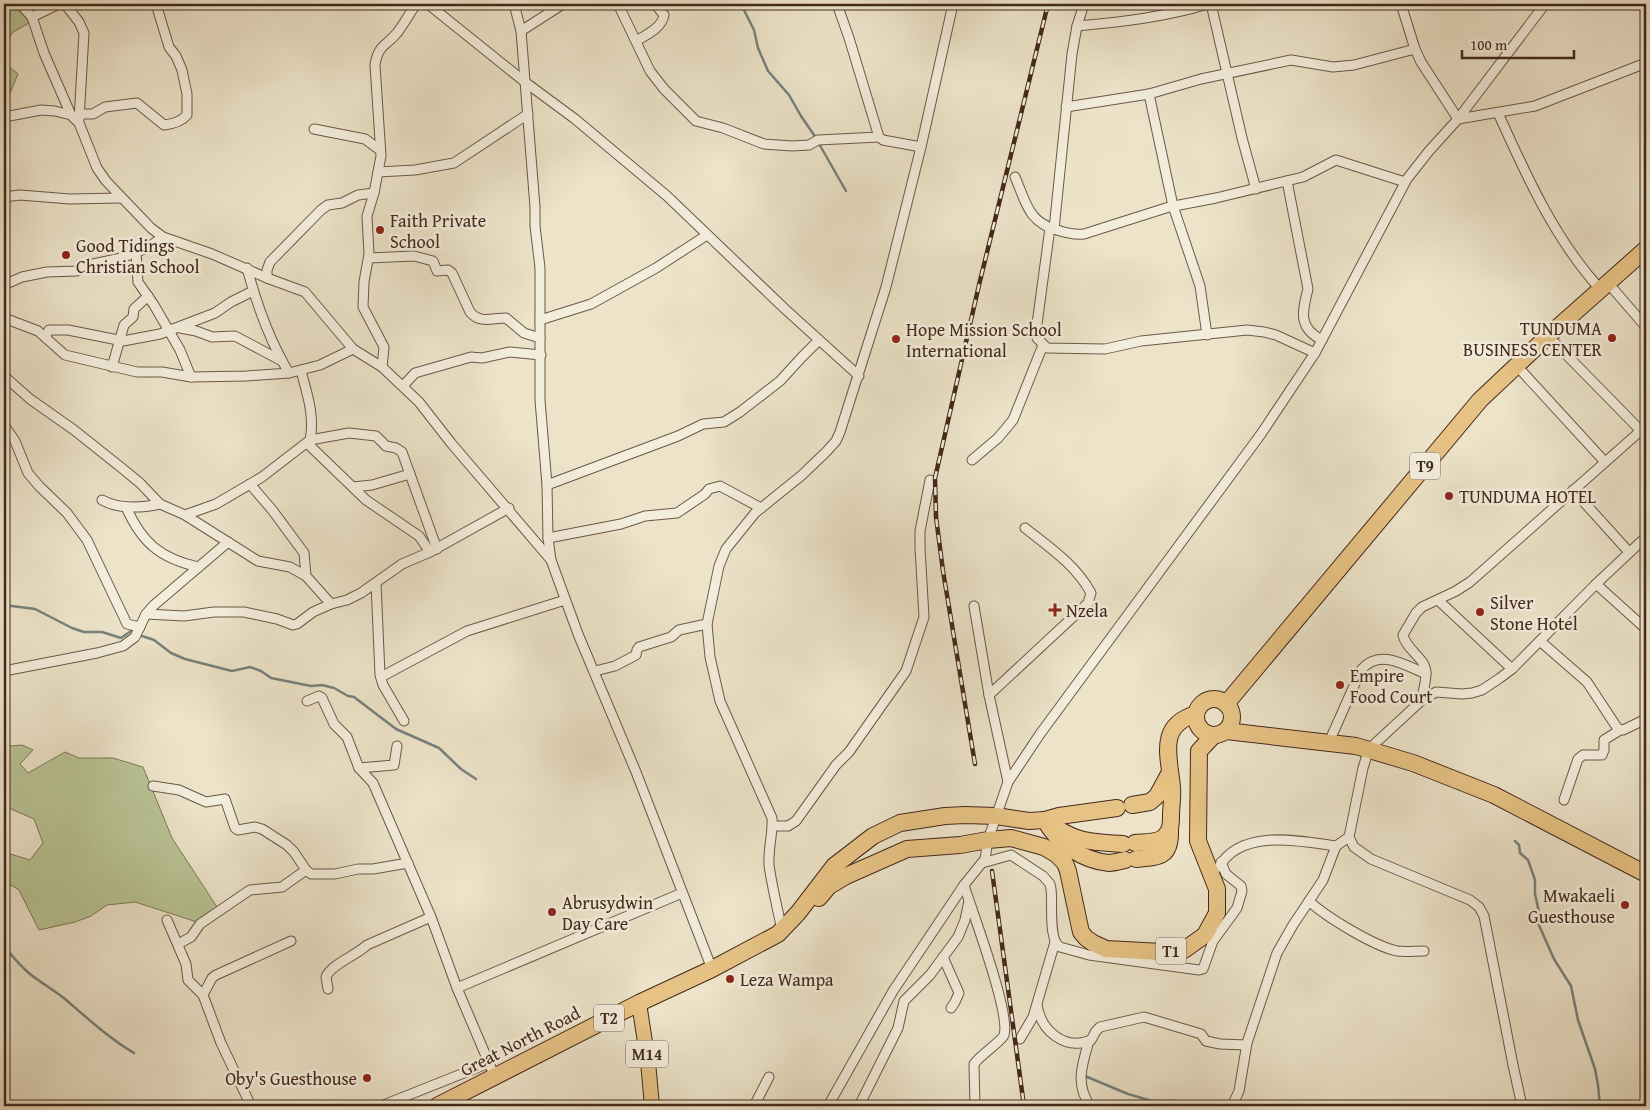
<svg xmlns="http://www.w3.org/2000/svg" width="1650" height="1110" viewBox="0 0 1650 1110" font-family="'Gentium Book Plus',serif">
  <style>
    .green { fill: #b9c395; stroke: #7e7658 }
    .lines { fill: none; stroke-linecap: round; stroke-linejoin: round }
    .stream { stroke: #77817c; stroke-width: 2.5 }
    .street-casing { stroke: #6d5747; stroke-width: 11 }
    .primary-casing { stroke: #43281c; stroke-width: 16 }
    .highway-casing { stroke: #43281c; stroke-width: 18 }
    .street { stroke: #f3eddc; stroke-width: 9 }
    .primary { stroke: #e6c284; stroke-width: 14 }
    .highway { stroke: #e6c284; stroke-width: 16 }
    .rail-casing { stroke: #43281c; stroke-width: 4.5 }
    .rail { stroke: #f3eddc; stroke-width: 2.5; stroke-dasharray: 8; stroke-linecap: butt }
    .poi-dot { fill: #8f2418; stroke: #f3eddc; stroke-width: 2 }
    .labels { text-anchor: middle; dominant-baseline: central; stroke-width: 5; stroke-linejoin: round; paint-order: stroke }
    .shield { fill: #f3eddc; stroke: #786356; stroke-width: 1 }
    .shield-label { font-size: 16px; font-weight: bold; fill: #43281c }
    .poi-label { font-size: 18px; fill: #43281c; stroke: #f3eddc; text-anchor: start }
    .street-label { font-size: 18px; fill: #43281c; stroke: #f3eddc }
  </style>
  <rect width="100%" height="100%" fill="#ece3c9"/>
  <filter id="stains"><feTurbulence type="fractalNoise" baseFrequency=".004" numOctaves="4"/><feColorMatrix values="0 0 0 0 .2 0 0 0 0 .09 0 0 0 0 .02 0 0 0 .5 -.17"/></filter>
  <radialGradient id="worn" r=".72"><stop offset=".6" stop-color="#630" stop-opacity="0"/><stop offset="1" stop-color="#630" stop-opacity=".3"/></radialGradient>
  <!-- green -->
  <g class="green">
    <polygon points="4,4 13,4 29,19 29,23 13,32 4,44"/>
    <polygon points="4,62 18,74 8,98 4,102"/>
    <polygon points="4,740 11,746 22,745 33,750 20,764 28,773 65,752 79,758 113,758 143,767 172,838 217,907 197,922 135,902 107,905 91,916 75,922 39,930 19,890 4,881 4,852 30,860 43,843 34,819 4,806"/>
  </g>
  <g class="lines">
    <!-- stream -->
    <g class="stream">
      <polyline points="741,4 754,30 758,48 768,71 789,95 801,116 816,138"/>
      <polyline points="818,142 846,191"/>
      <polyline points="4,605 35,609 72,628 84,632 102,632 121,638 131,631 135,631"/>
      <polyline points="139,635 154,640 171,653 185,659 232,671 250,667 261,671 271,678 311,686 322,685 334,688 348,696 354,697 396,729 439,748 461,769 476,779"/>
      <polyline points="1515,841 1519,845 1520,853 1528,860 1535,880 1535,894 1539,912 1538,923 1554,959 1571,986 1578,1020 1595,1069 1598,1085 1600,1106"/>
      <path d="M4,946C12,956 20,966 30,974C41,983 54,990 65,999C87,1018 109,1038 134,1053"/>
      <polyline points="1085,1076 1128,1094 1152,1101 1175,1101 1200,1103 1210,1106"/>
    </g>
    <!-- street casing -->
    <g class="street-casing">
      <g id="street">
        <polyline points="20,4 32,17 44,53 71,115"/>
        <polyline points="65,4 79,22 84,33 79,120"/>
        <polyline points="428,4 525,82 575,119 667,196 785,309 859,376"/>
        <polyline points="514,4 521,31 535,207 535,226 540,268 540,400 547,485 548,538 551,560 578,634 636,772 712,969"/>
        <polyline points="618,4 650,71 664,89 696,121 723,128 764,144 792,146 809,145 818,140 879,137"/>
        <polyline points="837,4 849,38 879,137 883,140 921,147"/>
        <polyline points="1211,4 1242,138 1256,189"/>
        <polyline points="1401,4 1415,49 1421,62 1458,119 1535,106 1646,63"/>
        <polyline points="32,17 59,4"/>
        <path d="M1077,26C1122,22 1165,17 1208,4"/>
        <polyline points="521,31 563,4"/>
        <path d="M636,41C646,35 662,28 664,15L655,4"/>
        <polyline points="1149,94 1173,206 1200,286 1207,335"/>
        <polyline points="1066,107 1149,94 1201,79 1291,60 1333,67 1354,65 1415,49"/>
        <path d="M1498,113C1526,175 1554,238 1600,289"/>
        <path d="M79,114H93L105,107L137,103L164,125C173,124 181,122 187,115V94L182,70L176,56L169,47L156,4"/>
        <polyline points="4,117 41,110 55,111 71,115 79,123 97,168 106,181 151,228 163,237 212,254 267,278 305,292 353,349 382,367 419,402 451,443 551,560"/>
        <polyline points="314,129 365,139 380,150"/>
        <polyline points="378,172 415,170 454,163 528,114"/>
        <path d="M1015,177C1026,202 1028,222 1057,230C1066,233 1074,235 1084,234L1169,207L1216,198L1303,177L1336,160L1405,182"/>
        <path d="M1287,181L1308,289C1302,312 1298,328 1322,340"/>
        <polyline points="4,197 20,195 70,199 120,198"/>
        <polyline points="1050,228 1036,331 1037,338 1047,348 1105,349 1141,341 1247,330 1264,332 1276,335 1315,353"/>
        <polyline points="1054,229 1072,54 1077,26 1084,4"/>
        <polyline points="136,253 138,282 154,305 180,350 191,377"/>
        <path d="M369,258L414,256L433,261L437,271L448,270L452,273L470,312C480,324 492,318 506,318L524,333L540,338"/>
        <path d="M247,268C256,302 271,343 289,373"/>
        <polyline points="267,278 267,270 270,262 321,210 328,205 342,203 358,195 374,193"/>
        <polyline points="1608,283 1646,327"/>
        <polyline points="4,285 22,277 47,272 77,271 93,264 121,258 147,248 163,237"/>
        <polyline points="4,318 38,331 65,355 137,372 162,372 191,377 246,376 289,373 320,365 353,349"/>
        <polyline points="540,320 591,304 656,268 707,235"/>
        <polyline points="180,328 196,331 212,337 235,336 282,361"/>
        <polyline points="1548,336 1646,436"/>
        <polyline points="45,337 49,330 68,330 123,341 160,334 215,313 231,302 253,291"/>
        <polyline points="1516,365 1605,462"/>
        <polyline points="112,367 124,325 133,317 134,309 148,296"/>
        <path d="M382,367L384,347L363,307L364,282L369,254L367,216L374,193L381,156L375,65C378,45 386,46 397,33C404,24 410,13 416,4"/>
        <polyline points="4,376 30,399 74,430 123,469 140,483 160,504 185,515 258,561 290,567 306,576 331,604 347,600 361,593 402,564 430,552 509,508"/>
        <polyline points="403,386 415,373 471,357 482,358 510,352 541,355"/>
        <polyline points="4,425 15,441 28,473 39,486 67,513 87,540 127,624 140,627"/>
        <polyline points="310,440 349,433 376,436 386,446 396,448 402,452 437,549"/>
        <polyline points="307,443 366,500 419,536 430,552"/>
        <polyline points="972,460 998,438 1013,420 1043,345"/>
        <polyline points="250,484 273,511 304,553 306,576"/>
        <polyline points="547,485 678,436 703,424 724,422 740,412 780,381 802,357 819,340"/>
        <polyline points="353,487 372,485 410,474"/>
        <polyline points="1573,490 1629,552"/>
        <path d="M102,500C120,510 141,508 160,504"/>
        <path d="M126,507C142,543 160,558 198,567"/>
        <path d="M185,515L216,504L262,477L310,440C315,417 307,393 301,371"/>
        <polyline points="548,538 621,524 645,516 677,513 705,494 709,489 720,486 761,508"/>
        <polyline points="376,583 380,675 383,685 404,721"/>
        <polyline points="1596,584 1646,629"/>
        <polyline points="1438,600 1512,669"/>
        <polyline points="974,606 989,695 1008,782"/>
        <polyline points="146,614 184,616 214,612 244,612 277,619 293,625 297,624 313,612 331,604"/>
        <polyline points="1540,641 1587,682 1618,729 1623,730 1646,719"/>
        <polyline points="4,671 97,653 123,646 135,637 146,614 153,606 228,542"/>
        <polyline points="595,671 615,666 636,655 637,650 639,647 671,637 679,630 707,624"/>
        <polyline points="381,677 467,631 565,600"/>
        <path d="M989,695L1088,603L1091,593C1076,565 1049,547 1025,528"/>
        <polyline points="307,701 319,696 322,698 334,724 347,737 359,768 373,783 431,917 457,988 495,1077"/>
        <path d="M1421,701C1423,692 1426,682 1426,673C1426,658 1406,650 1403,635L1416,613L1422,607L1456,591L1470,582L1646,426"/>
        <path d="M1329,742L1361,670C1379,648 1405,665 1426,674"/>
        <polyline points="359,768 394,765 397,746"/>
        <polyline points="153,786 179,790 206,802 225,799 235,828 238,830 255,827 262,829 287,845 294,852 306,870 311,874 335,874 358,869 373,869 408,863"/>
        <polyline points="1564,800 1578,759 1583,755 1602,755 1604,750 1604,740 1620,730"/>
        <polyline points="773,826 788,826 796,821 836,765 849,752 906,671 924,617 920,548 920,531 930,480"/>
        <path d="M982,863L1011,855L1043,876L1050,884L1051,889C1053,903 1048,940 1060,947L1089,955L1199,970L1203,969L1213,941L1237,908L1242,891L1241,886L1226,874L1221,862"/>
        <path d="M1219,867C1241,828 1300,841 1336,846"/>
        <path d="M964,885C972,911 1011,1014 1004,1035C1002,1041 980,1055 974,1064L975,1106"/>
        <path d="M1309,901C1326,917 1374,946 1397,951C1406,952 1415,951 1424,951"/>
        <polyline points="167,920 186,964 188,980 203,995 221,1043 251,1106"/>
        <path d="M782,931C778,910 772,887 769,865C768,849 773,834 772,818L720,701L710,657L707,624L719,566L726,549L755,513L802,475L826,452L836,441L840,432L886,287L921,147L953,4"/>
        <polyline points="178,944 191,937 200,924 250,890 282,887 306,870"/>
        <polyline points="943,957 959,993 955,1002 951,1008"/>
        <polyline points="457,988 682,893"/>
        <path d="M328,989L326,977C330,965 357,955 367,945L431,917"/>
        <polyline points="203,995 212,978 216,975 291,941"/>
        <path d="M1037,1005C1041,1031 1065,1051 1091,1040L1096,1031L1100,1027L1144,1017L1201,1034L1206,1041L1220,1044L1246,1045"/>
        <polyline points="1020,1039 1033,1017 1055,942"/>
        <path d="M1089,1041C1082,1065 1075,1084 1090,1106"/>
        <polyline points="381,1106 489,1063"/>
        <polyline points="754,1106 769,1077"/>
        <polyline points="828,1106 893,991 964,885 985,859 988,840 1008,782 1040,734 1261,434 1315,353 1407,179 1429,151 1458,119 1545,4"/>
        <polyline points="859,1106 898,1028 904,1001 930,975 958,937 965,920 969,901"/>
        <polyline points="1232,1106 1239,1091 1247,1043 1277,953 1293,925 1323,880 1336,846 1349,837"/>
        <polyline points="1522,1106 1513,1065 1484,916 1479,907 1470,900 1371,859 1354,847 1349,837 1363,768 1369,749 1421,701 1436,692 1462,694 1472,693 1482,690 1500,678 1512,669 1596,584 1646,537"/>
      </g>
    </g>
    <!-- primary casing -->
    <g class="primary-casing">
      <polyline id="primary" points="639,1003 648,1062 652,1106"/>
    </g>
    <!-- highway casing -->
    <g class="highway-casing">
      <g id="highway">
        <circle cx="1214" cy="717" r="18"/>
        <polyline points="1226,704 1480,400 1548,336 1646,249"/>
        <polyline points="1226,731 1356,746 1413,763 1494,795 1646,874"/>
        <polyline points="1132,805 1150,802 1157,796 1169,774"/>
        <path d="M1117,808L1059,816L1045,820C1056,842 1083,861 1109,863C1114,863 1120,861 1125,860"/>
        <path d="M1135,843C1143,842 1158,843 1164,837C1171,831 1171,824 1171,816C1171,807 1173,797 1172,788C1170,758 1156,726 1196,714"/>
        <path d="M1136,859C1160,857 1171,857 1170,830"/>
        <polyline points="819,898 829,886 846,876 907,849 960,845 988,840 1011,838 1044,847 1056,854 1065,863 1068,871 1079,923 1081,932 1086,938 1093,943 1106,949 1162,952 1184,950 1205,935 1217,913 1217,889 1198,841 1199,751 1214,735"/>
        <path d="M437,1106L639,1003L712,969L778,934L798,913L834,866L873,836L900,823L945,816L965,815L996,816L1029,821L1045,820C1074,842 1088,842 1123,844"/>
      </g>
    </g>
    <!-- street -->
    <use href="#street" class="street"/>
    <!-- primary -->
    <use href="#primary" class="primary"/>
    <!-- highway -->
    <use href="#highway" class="highway"/>
    <!-- rail casing -->
    <g class="rail-casing">
      <g id="rail">
        <polyline points="975,764 943,571 936,517 935,478 979,285 1048,4"/>
        <polyline points="992,871 1024,1106"/>
      </g>
    </g>
    <!-- rail -->
    <use href="#rail" class="rail"/>
  </g>
  <!-- markers -->
  <g class="poi-dot">
    <circle cx="380" cy="230" r="5"/>
    <circle cx="66" cy="255" r="5"/>
    <circle cx="1612" cy="338" r="5"/>
    <circle cx="896" cy="339" r="5"/>
    <circle cx="1449" cy="496" r="5"/>
    <path d="M1052.5 602.5h5v5h5v5h-5v5h-5v-5h-5v-5h5z"/>
    <circle cx="1480" cy="612" r="5"/>
    <circle cx="1340" cy="685" r="5"/>
    <circle cx="1625" cy="905" r="5"/>
    <circle cx="552" cy="912" r="5"/>
    <circle cx="730" cy="979" r="5"/>
    <circle cx="367" cy="1078" r="5"/>
  </g>
  <g class="labels">
    <!-- shield labels -->
    <g class="shield">
      <rect x="1410" y="452.5" width="30" height="27" rx="4"/>
      <rect x="1156" y="937.5" width="30" height="27" rx="4"/>
      <rect x="594" y="1004.5" width="30" height="27" rx="4"/>
      <rect x="626" y="1040.5" width="42" height="27" rx="4"/>
    </g>
    <g class="shield-label">
      <text x="1425" y="466">T9</text>
      <text x="1171" y="951">T1</text>
      <text x="609" y="1018">T2</text>
      <text x="647" y="1054">M14</text>
    </g>
    <!-- poi labels -->
    <g class="poi-label">
      <text x="390" y="220">Faith Private<tspan x="390" dy="21">School</tspan></text>
      <text x="76" y="245">Good Tidings<tspan x="76" dy="21">Christian School</tspan></text>
      <text x="1602" y="328" text-anchor="end">TUNDUMA<tspan x="1602" dy="21">BUSINESS CENTER</tspan></text>
      <text x="906" y="329">Hope Mission School<tspan x="906" dy="21">International</tspan></text>
      <text x="1459" y="496">TUNDUMA HOTEL</text>
      <text x="1490" y="602">Silver<tspan x="1490" dy="21">Stone Hotel</tspan></text>
      <text x="1066" y="610">Nzela</text>
      <text x="1350" y="675">Empire<tspan x="1350" dy="21">Food Court</tspan></text>
      <text x="1615" y="895" text-anchor="end">Mwakaeli<tspan x="1615" dy="21">Guesthouse</tspan></text>
      <text x="562" y="902">Abrusydwin<tspan x="562" dy="21">Day Care</tspan></text>
      <text x="740" y="979">Leza Wampa</text>
      <text x="357" y="1078" text-anchor="end">Oby's Guesthouse</text>
    </g>
    <!-- street labels -->
    <g class="street-label">
      <text transform="translate(520 1041) rotate(-27)">Great North Road</text>
    </g>
  </g>
  <!-- margin -->
  <rect width="1650" height="1110" fill="none" stroke="#ece3c9" stroke-width="20"/>
  <rect x="5" y="5" width="1640" height="1100" fill="none" stroke="#43281c" stroke-width="2.5"/>
  <rect x="10" y="10" width="1630" height="1090" fill="none" stroke="#43281c"/>
  <!-- scale -->
  <path d="M1462 50v8h112v-8" fill="none" stroke="#43281c" stroke-width="2.5"/>
  <text x="1470" y="50" font-size="15" fill="#43281c" stroke="#f3eddc" stroke-width="4" paint-order="stroke">100 m</text>
  <rect width="100%" height="100%" filter="url(#stains)"/>
  <rect width="100%" height="100%" fill="url(#worn)"/>
</svg>
